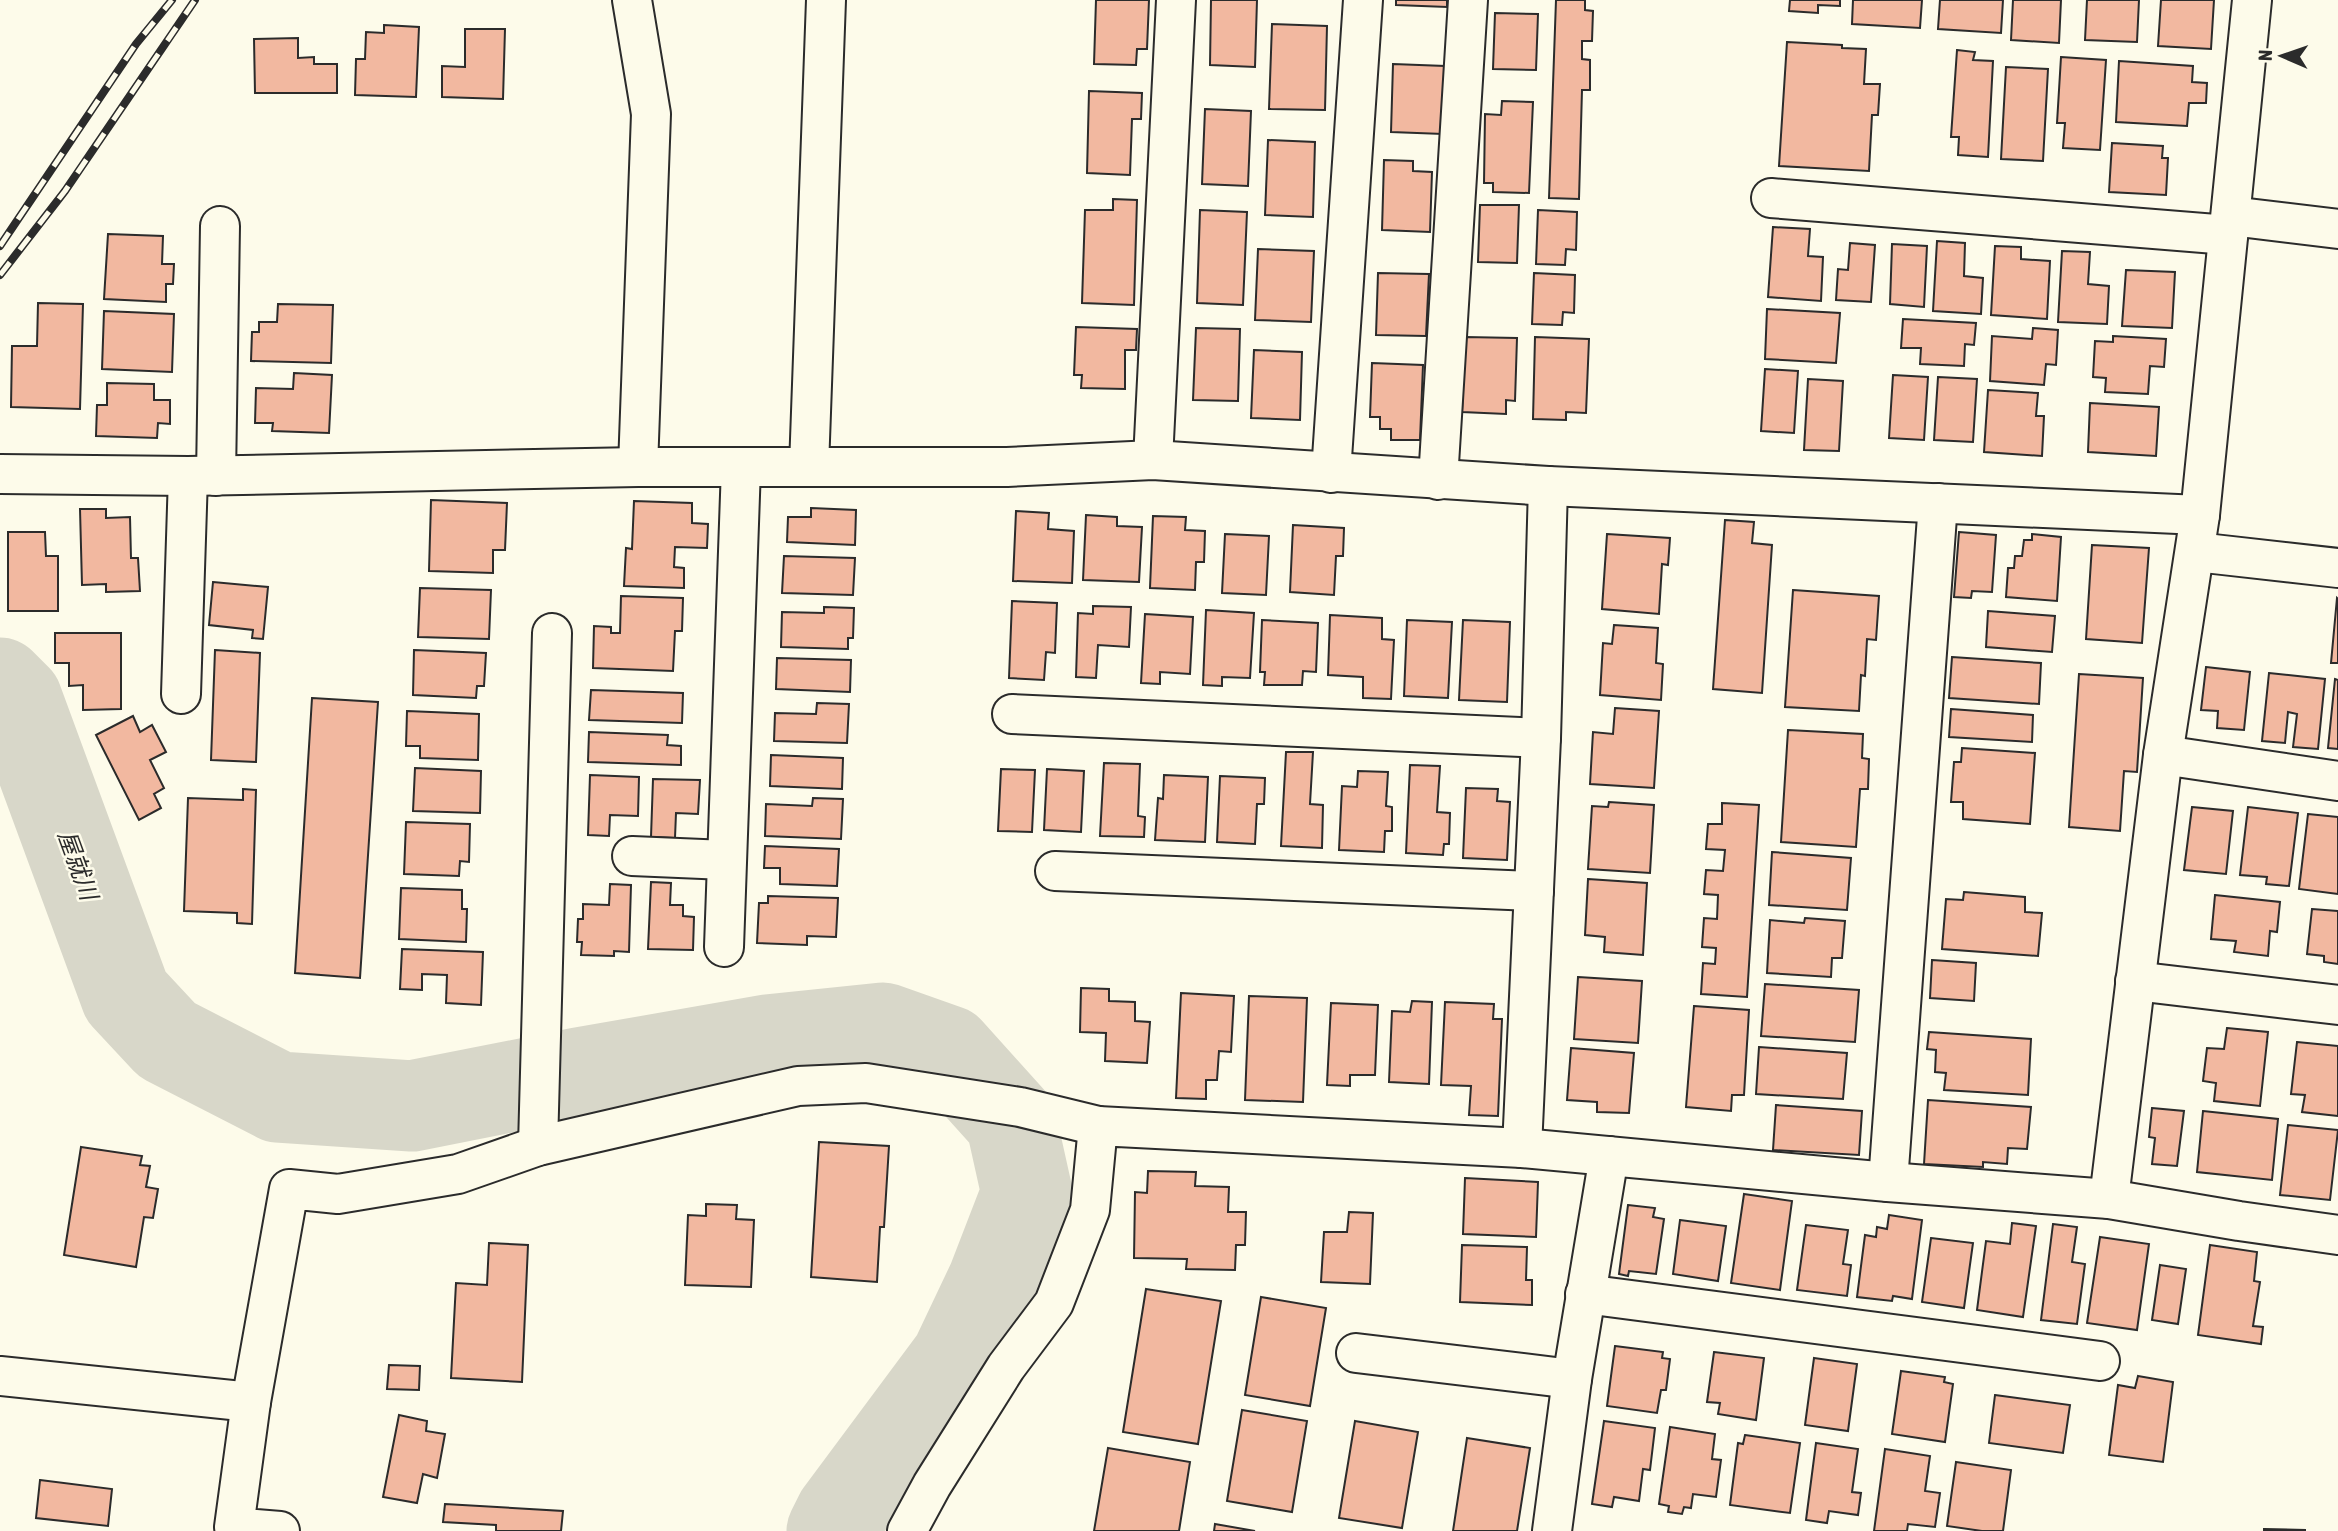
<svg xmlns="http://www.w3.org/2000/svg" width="2338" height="1531" viewBox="0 0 2338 1531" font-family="'Asap Condensed','Noto Sans JP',sans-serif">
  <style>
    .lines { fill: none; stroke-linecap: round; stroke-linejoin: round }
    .river { stroke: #d8d7c9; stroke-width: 91 }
    .building { fill: #f2b8a0; stroke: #2b2b2b; stroke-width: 2 }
    .minor-casing { stroke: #2b2b2b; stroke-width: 42 }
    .minor { stroke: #fdfbea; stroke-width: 38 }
    .rail-casing { stroke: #2b2b2b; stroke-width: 8 }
    .rail { stroke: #fdfbea; stroke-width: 5; stroke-dasharray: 16; stroke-linecap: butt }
    .labels { text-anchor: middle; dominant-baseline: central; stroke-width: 5; stroke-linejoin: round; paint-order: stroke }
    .water-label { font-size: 24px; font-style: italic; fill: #2b2b2b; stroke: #fdfbea }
  </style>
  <rect width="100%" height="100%" fill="#fdfbea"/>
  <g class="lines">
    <!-- river -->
    <polyline class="river" points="0,683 17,700 126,996 167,1040 278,1097 412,1106 579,1073 767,1040 883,1028 948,1051 1011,1121 1027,1193 993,1281 956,1359 840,1515 832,1531"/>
  </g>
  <!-- building -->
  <g class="building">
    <polygon points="1096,0 1149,0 1147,49 1137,49 1136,65 1094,64"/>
    <polygon points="1211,0 1257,0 1255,67 1210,65"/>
    <polygon points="1396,0 1447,0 1447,7 1396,5"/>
    <polygon points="1556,0 1585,0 1585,10 1593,11 1592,41 1582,41 1582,59 1590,60 1590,90 1582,90 1579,199 1549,198"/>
    <polygon points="1790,0 1840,0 1840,6 1818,5 1818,13 1789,11"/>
    <polygon points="1853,0 1922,0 1920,28 1852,24"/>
    <polygon points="1940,0 2003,0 2001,33 1938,29"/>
    <polygon points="2013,0 2061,0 2059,43 2011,40"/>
    <polygon points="2087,0 2139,0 2137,42 2085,40"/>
    <polygon points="2161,0 2214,0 2211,49 2158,46"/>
    <polygon points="1495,13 1538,14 1536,70 1493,69"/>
    <polygon points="1272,24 1327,26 1325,110 1269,109"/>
    <polygon points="384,25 419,27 416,97 355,95 356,59 365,59 366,32 384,33"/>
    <polygon points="465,29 505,29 503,99 442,97 442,66 465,67"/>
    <polygon points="298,38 298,58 314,57 314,64 337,64 337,93 255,93 254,39"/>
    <polygon points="1787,42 1842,45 1842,48 1866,49 1864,84 1880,84 1878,115 1872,115 1869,171 1779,166"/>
    <polygon points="1957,50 1975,52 1973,60 1993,61 1988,157 1958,155 1959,137 1951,137"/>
    <polygon points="2061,57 2106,60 2100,150 2063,148 2065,123 2057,123"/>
    <polygon points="2119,61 2193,66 2192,82 2207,83 2206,103 2189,103 2187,126 2116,122"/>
    <polygon points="1393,64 1445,66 1443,134 1391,132"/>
    <polygon points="2006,67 2048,69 2043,161 2001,159"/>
    <polygon points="1089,91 1142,93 1141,119 1132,119 1130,175 1087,173"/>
    <polygon points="1502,101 1533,102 1529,193 1493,192 1493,183 1484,183 1485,114 1501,115"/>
    <polygon points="1205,109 1251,111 1248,186 1202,184"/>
    <polygon points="1268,140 1315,142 1313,217 1265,215"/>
    <polygon points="2112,143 2163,146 2162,158 2168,158 2166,195 2109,192"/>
    <polygon points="1384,160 1413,161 1413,171 1432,172 1430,232 1382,230"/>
    <polygon points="1113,199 1137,200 1134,305 1082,303 1085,210 1113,210"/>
    <polygon points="1480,205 1519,205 1517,263 1478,262"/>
    <polygon points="1200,210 1247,212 1243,305 1197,303"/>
    <polygon points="1538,210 1577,212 1576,250 1566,249 1565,265 1536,264"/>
    <polygon points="1773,227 1810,229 1808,256 1823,257 1821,301 1768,297"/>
    <polygon points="108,234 163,236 162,264 174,264 173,284 166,284 166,302 104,299"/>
    <polygon points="1937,241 1965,243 1964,276 1983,278 1981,314 1933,311"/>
    <polygon points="1850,243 1875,245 1871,302 1836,300 1838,269 1848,270"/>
    <polygon points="1892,244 1927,246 1924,307 1890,304"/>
    <polygon points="1995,246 2021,247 2021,259 2050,261 2047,319 1991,315"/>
    <polygon points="1258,249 1314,251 1311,322 1255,320"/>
    <polygon points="2062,251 2090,252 2088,284 2109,286 2107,324 2058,322"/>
    <polygon points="2126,270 2175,272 2172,328 2122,326"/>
    <polygon points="1378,273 1429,274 1426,336 1376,335"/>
    <polygon points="1534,273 1575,275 1574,313 1563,312 1562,325 1532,324"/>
    <polygon points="38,303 83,304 80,409 11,407 12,346 37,346"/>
    <polygon points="278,304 333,305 331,363 251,361 252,332 259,332 259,322 277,322"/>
    <polygon points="1767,309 1840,313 1836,363 1765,359"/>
    <polygon points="104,311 174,314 172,372 102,369"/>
    <polygon points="1903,319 1976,323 1974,345 1965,344 1964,366 1920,364 1921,348 1901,348"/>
    <polygon points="1076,327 1137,329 1136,350 1125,350 1125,389 1081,388 1082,375 1074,375"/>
    <polygon points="1196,328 1240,329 1238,401 1193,400"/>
    <polygon points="2033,328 2058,330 2056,365 2046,364 2044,385 1990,381 1992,336 2032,339"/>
    <polygon points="2113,336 2166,339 2164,367 2150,366 2148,394 2105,392 2106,378 2093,377 2095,341 2113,342"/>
    <polygon points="1465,337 1517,338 1515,401 1506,400 1506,414 1462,412"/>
    <polygon points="1535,337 1589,339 1586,413 1566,412 1566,420 1533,419"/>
    <polygon points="1254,350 1302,352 1300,420 1251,418"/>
    <polygon points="1372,363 1423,365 1420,440 1391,440 1391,429 1380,429 1380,417 1370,417"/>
    <polygon points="1765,369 1798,371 1794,433 1761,431"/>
    <polygon points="294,373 332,375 329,433 272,431 273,423 255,423 256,388 293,389"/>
    <polygon points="1893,375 1928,377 1924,440 1889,438"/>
    <polygon points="1938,377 1977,379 1973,442 1934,440"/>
    <polygon points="1808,379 1843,381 1839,451 1804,450"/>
    <polygon points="107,383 154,384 154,400 170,400 170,424 158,423 157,438 96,436 97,405 107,405"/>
    <polygon points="1988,390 2038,393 2036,416 2044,416 2042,456 1984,452"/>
    <polygon points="2090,403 2159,407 2156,456 2088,452"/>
    <polygon points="431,500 507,503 505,550 493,550 493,573 429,571"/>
    <polygon points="634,501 692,503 692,523 708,524 707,548 675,547 674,567 684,568 684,588 624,586 626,548 632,549"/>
    <polygon points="811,508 856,510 855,545 787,542 788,517 811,517"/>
    <polygon points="80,509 106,509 106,518 130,517 131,558 138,558 140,591 106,592 106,584 82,585"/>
    <polygon points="1016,511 1049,513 1048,529 1074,531 1072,583 1013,581"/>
    <polygon points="1086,515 1117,517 1117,526 1142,527 1139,582 1083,580"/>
    <polygon points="1153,516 1186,517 1185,530 1205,531 1204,562 1196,562 1195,590 1150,588"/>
    <polygon points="1725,520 1754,522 1752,543 1772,545 1762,693 1713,689"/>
    <polygon points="1293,525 1344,528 1343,556 1336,556 1334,595 1290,592"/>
    <polygon points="8,532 45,532 46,556 58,556 58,611 8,611"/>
    <polygon points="1959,532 1996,535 1992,592 1972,591 1971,598 1954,597"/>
    <polygon points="1225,534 1269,536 1266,595 1222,593"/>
    <polygon points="1607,534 1670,538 1668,565 1662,564 1659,614 1602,609"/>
    <polygon points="2032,534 2061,537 2057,601 2006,597 2008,568 2014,568 2015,556 2022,556 2024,540 2032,540"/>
    <polygon points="2092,545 2149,548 2142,643 2086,639"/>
    <polygon points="784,556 855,558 853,595 782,593"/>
    <polygon points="213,582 268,587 263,639 252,638 253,630 209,625"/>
    <polygon points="420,588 491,590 489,639 418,637"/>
    <polygon points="1793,590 1879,596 1876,640 1867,639 1865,676 1861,675 1859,711 1785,707"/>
    <polygon points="621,596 683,598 682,631 675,631 673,671 593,668 594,626 611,627 611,633 620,633"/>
    <polygon points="2337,598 2338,599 2338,663 2331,663"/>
    <polygon points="1012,601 1057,603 1055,653 1046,652 1044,680 1009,678"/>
    <polygon points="1093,606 1131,607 1129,647 1098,645 1096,678 1076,677 1078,613 1093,614"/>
    <polygon points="824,607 854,608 853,638 848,638 848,649 781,647 782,612 824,613"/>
    <polygon points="1206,610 1254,613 1250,678 1222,677 1222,686 1203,685"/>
    <polygon points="1988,611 2055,616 2052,652 1986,647"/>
    <polygon points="1145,614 1193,617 1190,674 1160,672 1160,684 1141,683"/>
    <polygon points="1330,615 1382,618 1382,639 1394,640 1391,699 1363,698 1363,677 1328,675"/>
    <polygon points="1262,620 1318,623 1316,672 1303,671 1302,685 1264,685 1265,672 1260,672"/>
    <polygon points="1407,620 1452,622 1448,698 1404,696"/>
    <polygon points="1463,620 1510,622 1507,702 1459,700"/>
    <polygon points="1614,625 1658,628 1656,663 1663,664 1661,700 1600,695 1603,643 1612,644"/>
    <polygon points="55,633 121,633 121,709 83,710 83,685 69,686 69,663 55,663"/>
    <polygon points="215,650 260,653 256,762 211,760"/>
    <polygon points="414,650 486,653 484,686 477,686 476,698 413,695"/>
    <polygon points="1952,657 2041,663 2039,704 1949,698"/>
    <polygon points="777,658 851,660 850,692 776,689"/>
    <polygon points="2206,667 2250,672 2244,730 2217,728 2218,711 2201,710"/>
    <polygon points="2269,673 2325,679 2318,749 2293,747 2297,714 2288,712 2285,743 2262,741"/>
    <polygon points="2079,674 2143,678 2137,772 2124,771 2120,831 2069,827"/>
    <polygon points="2335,679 2338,680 2338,749 2328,748"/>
    <polygon points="591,690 683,693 682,723 589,720"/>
    <polygon points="312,698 378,702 360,978 295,973"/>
    <polygon points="817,703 849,704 847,743 774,741 775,713 816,714"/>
    <polygon points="1615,708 1659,711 1654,788 1590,784 1593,732 1613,734"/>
    <polygon points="1951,709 2033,715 2032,742 1949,737"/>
    <polygon points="407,711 479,714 478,760 420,758 420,746 406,746"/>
    <polygon points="133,716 140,732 152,725 166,752 150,760 164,788 154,794 161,808 139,820 96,735"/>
    <polygon points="1788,730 1863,734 1862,758 1869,759 1868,789 1860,789 1856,847 1781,842"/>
    <polygon points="589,732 668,735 667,745 681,746 681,765 588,762"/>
    <polygon points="1962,748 2035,753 2030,824 1963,819 1963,802 1951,802 1954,762 1961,762"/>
    <polygon points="1286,752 1313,752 1310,804 1323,805 1322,848 1281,846"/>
    <polygon points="771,755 843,758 842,789 770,786"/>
    <polygon points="1104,763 1140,764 1138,816 1145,817 1144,837 1100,836"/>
    <polygon points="1410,765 1440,766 1437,812 1450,813 1449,844 1444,844 1443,855 1406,853"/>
    <polygon points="415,768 481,771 480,813 413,811"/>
    <polygon points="1001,769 1035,770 1032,832 998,831"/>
    <polygon points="1047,769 1084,771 1081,832 1044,830"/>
    <polygon points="1358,771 1388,772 1386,806 1392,807 1392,831 1385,831 1384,852 1339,850 1342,786 1357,787"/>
    <polygon points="590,775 639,777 638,816 610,815 609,836 588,835"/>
    <polygon points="1164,775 1208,777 1205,842 1155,840 1158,798 1163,799"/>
    <polygon points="1220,776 1265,778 1264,804 1257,804 1255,844 1217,842"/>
    <polygon points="653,779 700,780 698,814 676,813 675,838 651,837"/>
    <polygon points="1466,788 1498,789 1497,801 1510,802 1507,860 1463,858"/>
    <polygon points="243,789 256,790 252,924 237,923 237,913 184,911 188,798 243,800"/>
    <polygon points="813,798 843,799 841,839 765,836 766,804 812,806"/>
    <polygon points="1609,802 1654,805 1650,873 1588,869 1592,806 1608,807"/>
    <polygon points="1722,803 1759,805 1747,997 1701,994 1703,963 1715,964 1716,948 1702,947 1704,918 1717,919 1718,895 1704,894 1706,870 1723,871 1725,850 1706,849 1708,824 1722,824"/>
    <polygon points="2192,807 2233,811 2226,874 2184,870"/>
    <polygon points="2248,807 2298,813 2289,886 2266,884 2267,877 2240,875"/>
    <polygon points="2308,814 2338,817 2338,894 2299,889"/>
    <polygon points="406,822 470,824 469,862 460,861 459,876 404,874"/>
    <polygon points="765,846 839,849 837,886 780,884 780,868 764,868"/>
    <polygon points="1772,852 1851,858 1847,910 1769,905"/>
    <polygon points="1588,879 1647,883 1643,955 1604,952 1605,937 1585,935"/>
    <polygon points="651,882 671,883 670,905 683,905 683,916 694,917 693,950 648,949"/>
    <polygon points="610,884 631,885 629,952 614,951 614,956 581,955 582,942 577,942 578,919 583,919 583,904 609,905"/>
    <polygon points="401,888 462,890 462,909 467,909 466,942 399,939"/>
    <polygon points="1964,892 2025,897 2025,912 2042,913 2038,956 1942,949 1946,899 1963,900"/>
    <polygon points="2215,895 2280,902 2277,932 2270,931 2268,956 2234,952 2236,941 2211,939"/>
    <polygon points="768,896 838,898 836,937 807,936 807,945 757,943 759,903 768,903"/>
    <polygon points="2312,909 2338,911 2338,964 2324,962 2324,956 2307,954"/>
    <polygon points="1805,918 1845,921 1842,958 1832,958 1831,977 1767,973 1770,920 1804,923"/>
    <polygon points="402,949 483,952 481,1005 446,1003 447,975 422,974 422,990 400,989"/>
    <polygon points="1932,960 1976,963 1974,1001 1930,998"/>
    <polygon points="1578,977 1642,981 1638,1043 1574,1039"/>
    <polygon points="1765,984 1859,990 1855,1042 1761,1036"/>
    <polygon points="1081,988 1109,989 1109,1001 1135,1002 1135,1021 1150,1022 1147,1063 1105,1061 1106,1033 1080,1032"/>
    <polygon points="1181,993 1234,996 1231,1052 1219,1051 1217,1080 1206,1080 1206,1099 1176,1098"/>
    <polygon points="1249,996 1307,998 1303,1102 1245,1100"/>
    <polygon points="1412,1001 1432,1002 1429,1084 1389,1082 1392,1011 1410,1012"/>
    <polygon points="1445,1002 1494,1004 1493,1019 1502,1019 1498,1116 1469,1115 1471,1086 1441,1085"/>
    <polygon points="1331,1003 1378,1005 1375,1075 1350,1075 1350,1086 1327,1085"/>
    <polygon points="1694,1006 1749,1010 1744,1095 1732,1095 1731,1111 1686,1107"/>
    <polygon points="2227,1028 2268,1032 2260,1106 2214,1101 2216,1083 2203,1081 2207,1048 2224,1049"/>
    <polygon points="1929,1032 2031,1039 2028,1095 1944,1090 1946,1073 1935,1072 1936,1050 1927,1049"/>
    <polygon points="2297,1042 2338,1046 2338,1116 2302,1112 2305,1095 2291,1094"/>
    <polygon points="1759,1047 1847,1053 1843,1099 1756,1094"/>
    <polygon points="1571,1048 1634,1053 1629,1113 1597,1112 1597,1102 1567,1100"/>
    <polygon points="1928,1100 2031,1107 2027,1149 2008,1148 2007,1164 1983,1162 1983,1167 1924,1164"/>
    <polygon points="1776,1105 1862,1111 1859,1155 1773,1150"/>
    <polygon points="2152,1108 2184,1111 2177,1166 2152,1164 2155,1138 2149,1137"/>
    <polygon points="2203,1111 2278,1119 2272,1180 2197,1172"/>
    <polygon points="2288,1125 2338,1130 2330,1200 2280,1195"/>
    <polygon points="819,1142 889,1146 884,1227 880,1227 877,1282 811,1277"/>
    <polygon points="81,1147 142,1156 140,1165 150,1166 146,1187 158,1189 153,1218 144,1217 136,1267 64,1255"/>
    <polygon points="1148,1171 1196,1172 1195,1186 1229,1187 1228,1212 1246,1212 1245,1245 1236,1245 1235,1270 1186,1269 1187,1259 1134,1258 1135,1192 1147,1193"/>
    <polygon points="1465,1178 1538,1182 1536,1237 1463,1234"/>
    <polygon points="1744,1194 1792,1201 1780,1290 1731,1283"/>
    <polygon points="706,1204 737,1205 736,1219 754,1220 751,1287 685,1285 688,1215 706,1216"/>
    <polygon points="1628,1205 1655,1208 1653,1217 1664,1219 1656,1274 1629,1271 1628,1276 1619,1274"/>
    <polygon points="1349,1212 1373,1213 1370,1284 1321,1282 1324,1232 1347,1232"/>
    <polygon points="1889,1215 1922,1220 1912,1299 1893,1296 1892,1301 1857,1297 1865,1235 1876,1237 1877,1227 1887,1229"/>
    <polygon points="1680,1220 1726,1226 1718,1281 1673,1274"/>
    <polygon points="2012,1223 2036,1226 2023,1317 1977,1310 1986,1241 2010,1244"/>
    <polygon points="2053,1224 2077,1227 2072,1262 2085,1264 2077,1324 2041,1320"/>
    <polygon points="1806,1225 1848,1230 1843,1264 1851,1265 1847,1296 1797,1290"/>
    <polygon points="2100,1237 2149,1244 2137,1330 2087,1323"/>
    <polygon points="1931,1238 1973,1243 1964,1308 1922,1302"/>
    <polygon points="489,1243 528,1245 522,1382 451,1378 456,1283 487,1285"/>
    <polygon points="1462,1245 1527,1247 1526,1280 1532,1280 1532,1305 1460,1302"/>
    <polygon points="2210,1245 2257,1252 2254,1281 2260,1282 2253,1326 2263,1327 2261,1344 2198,1335"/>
    <polygon points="2160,1265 2186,1269 2178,1324 2152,1320"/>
    <polygon points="1146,1289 1221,1301 1198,1444 1123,1432"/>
    <polygon points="1261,1297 1326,1308 1310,1406 1245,1395"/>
    <polygon points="1615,1346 1663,1352 1662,1358 1670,1359 1666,1390 1661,1390 1657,1413 1607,1406"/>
    <polygon points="1714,1352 1764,1358 1756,1420 1718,1414 1720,1403 1707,1402"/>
    <polygon points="1814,1358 1857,1364 1848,1431 1805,1425"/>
    <polygon points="389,1365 420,1366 419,1390 387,1389"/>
    <polygon points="1901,1371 1945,1377 1944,1382 1953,1384 1945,1442 1892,1434"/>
    <polygon points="2138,1376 2173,1382 2163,1462 2109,1455 2118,1385 2135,1388"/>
    <polygon points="1995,1395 2070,1405 2063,1453 1989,1443"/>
    <polygon points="1242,1410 1307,1421 1292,1512 1227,1501"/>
    <polygon points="399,1415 427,1421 426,1431 445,1434 437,1478 423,1474 417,1503 383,1497"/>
    <polygon points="1355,1421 1418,1432 1402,1528 1339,1518"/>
    <polygon points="1604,1421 1655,1428 1650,1470 1643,1469 1639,1501 1614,1497 1612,1507 1592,1504"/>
    <polygon points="1670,1427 1715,1434 1712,1459 1721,1460 1716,1497 1693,1494 1691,1508 1684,1507 1682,1514 1668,1512 1669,1506 1659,1504"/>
    <polygon points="1745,1435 1800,1443 1790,1513 1730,1505 1738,1443 1743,1444"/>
    <polygon points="1467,1438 1530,1448 1517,1531 1453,1531"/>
    <polygon points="1816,1443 1858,1449 1852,1492 1861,1493 1858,1515 1829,1511 1827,1523 1806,1520"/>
    <polygon points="1108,1448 1190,1462 1179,1531 1094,1531"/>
    <polygon points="1885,1449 1930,1456 1925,1491 1940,1493 1935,1527 1908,1524 1907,1531 1874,1531"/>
    <polygon points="1956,1462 2011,1470 2003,1531 1982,1531 1947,1526"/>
    <polygon points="40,1480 112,1489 108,1526 36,1518"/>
    <polygon points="445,1504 563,1511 561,1531 496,1531 496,1525 443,1522"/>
    <polygon points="1215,1524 1255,1531 1214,1531"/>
    <polygon points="2264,1529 2305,1530 2305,1531 2264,1531"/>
  </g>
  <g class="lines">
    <!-- minor casing -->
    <g class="minor-casing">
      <g id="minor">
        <polyline points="632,0 651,114 638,467"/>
        <polyline points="1771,198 2228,235"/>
        <polyline points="2231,216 2338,229"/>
        <polyline points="1153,460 1176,0"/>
        <polyline points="809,467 826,0"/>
        <polyline points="1331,473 1363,0"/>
        <polyline points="0,474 188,476 638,467 1007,467 1153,460 1548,486 2200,515"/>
        <polyline points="216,476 220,226"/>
        <polyline points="1438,480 1468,0"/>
        <polyline points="2196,552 2338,568"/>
        <polyline points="181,694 188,476"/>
        <polyline points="1012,714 1541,738"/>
        <polyline points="2163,755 2338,781"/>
        <polyline points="632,856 726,860"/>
        <polyline points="1055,871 1534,891"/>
        <polyline points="724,947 741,467"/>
        <polyline points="2135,981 2338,1005"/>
        <polyline points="538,1146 552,633"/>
        <polyline points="1522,1148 1541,738 1548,486"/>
        <polyline points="1888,1182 1938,503"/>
        <polyline points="2109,1199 2163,755 2200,515 2252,0"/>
        <polyline points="1585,1294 2100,1361"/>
        <polyline points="1356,1353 1572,1379"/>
        <polyline points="0,1376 251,1402"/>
        <polyline points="280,1531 234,1527 251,1402 289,1189 338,1194 458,1174 538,1146 798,1086 866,1083 1020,1107 1098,1126"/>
        <polyline points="907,1531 932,1485 1006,1367 1054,1303 1090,1210 1098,1126 1522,1148 1888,1182 2109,1199 2239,1221 2338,1235"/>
        <polyline points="1552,1531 1572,1379 1609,1156"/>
      </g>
    </g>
    <!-- minor -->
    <use href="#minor" class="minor"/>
    <!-- rail casing -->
    <g class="rail-casing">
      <g id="rail">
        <polyline points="0,246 136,44 172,0"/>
        <polyline points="0,275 65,191 195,0"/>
      </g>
    </g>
    <!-- rail -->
    <use href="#rail" class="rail"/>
  </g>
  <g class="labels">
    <!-- water labels -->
    <g class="water-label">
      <text transform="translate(78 865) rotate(70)">屋就川</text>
    </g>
  </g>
  <!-- north arrow -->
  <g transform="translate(2282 56) rotate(272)" stroke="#fdfbea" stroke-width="5" paint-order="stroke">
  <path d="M0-5L12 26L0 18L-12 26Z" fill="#2b2b2b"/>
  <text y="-10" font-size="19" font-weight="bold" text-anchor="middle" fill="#2b2b2b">N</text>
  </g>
</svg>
